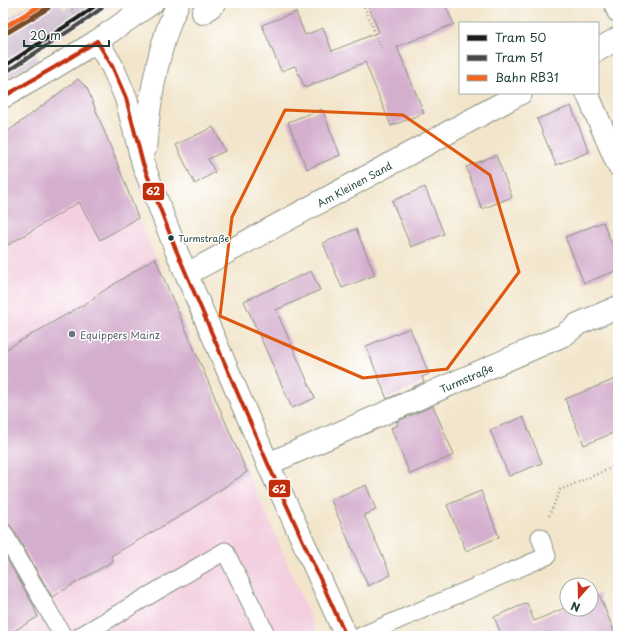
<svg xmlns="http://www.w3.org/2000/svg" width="621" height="639" viewBox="0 0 621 639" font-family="'Playpen Sans',sans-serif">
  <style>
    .built { fill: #f3cfe0 }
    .industrial { fill: #cfbdcf }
    .building { fill: #d4aecd }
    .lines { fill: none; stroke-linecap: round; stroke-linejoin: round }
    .service-casing { stroke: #889180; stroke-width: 19 }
    .minor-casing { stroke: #889180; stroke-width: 24 }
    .secondary-casing { stroke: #889180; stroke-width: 24 }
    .path { stroke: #889180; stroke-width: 2.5; stroke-dasharray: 1 3; stroke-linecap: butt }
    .service { stroke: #fff; stroke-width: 17 }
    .minor { stroke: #fff; stroke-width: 22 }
    .secondary { stroke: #fff; stroke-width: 22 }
    .bus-1-casing { stroke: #fff; stroke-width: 7 }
    .bus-1 { stroke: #c22e0c; stroke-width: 4 }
    .rail-1-casing { stroke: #fff; stroke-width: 8 }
    .rail-2-casing { stroke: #fff; stroke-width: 8 }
    .rail-1 { stroke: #f26522; stroke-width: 5 }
    .rail-2 { stroke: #7a4b2a; stroke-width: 5 }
    .tram-1-casing { stroke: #fff; stroke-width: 7 }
    .tram-2-casing { stroke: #fff; stroke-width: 7 }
    .tram-1 { stroke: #1d1d1b; stroke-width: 4 }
    .tram-2 { stroke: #4a4a49; stroke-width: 4 }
    .marked { fill: none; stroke: #de580e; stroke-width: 3; stroke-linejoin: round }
    .bus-dot { fill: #1f3d34; stroke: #fff; stroke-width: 1.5 }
    .worship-dot { fill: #6b7280; stroke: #fff; stroke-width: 1.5 }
    .labels { text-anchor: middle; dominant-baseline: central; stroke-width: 3; stroke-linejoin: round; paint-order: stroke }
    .bus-label { font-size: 9px; fill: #1f3d34; stroke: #fff; text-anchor: start }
    .street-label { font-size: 10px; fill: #1f3d34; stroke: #fff }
    .worship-label { font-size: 10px; fill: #5b616d; stroke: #fff; text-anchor: start }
    .line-badge { stroke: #fff; stroke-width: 1.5 }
    .badge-label { font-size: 11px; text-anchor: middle; font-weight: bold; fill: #fff }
  </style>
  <rect width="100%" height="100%" fill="#fff"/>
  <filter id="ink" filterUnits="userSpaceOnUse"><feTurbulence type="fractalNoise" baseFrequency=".025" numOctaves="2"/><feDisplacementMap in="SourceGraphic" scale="8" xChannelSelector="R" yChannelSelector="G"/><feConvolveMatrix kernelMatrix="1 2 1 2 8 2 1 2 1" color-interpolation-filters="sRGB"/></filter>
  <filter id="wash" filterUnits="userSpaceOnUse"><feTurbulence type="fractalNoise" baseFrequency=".012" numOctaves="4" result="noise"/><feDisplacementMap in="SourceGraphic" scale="16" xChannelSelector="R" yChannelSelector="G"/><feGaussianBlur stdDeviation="0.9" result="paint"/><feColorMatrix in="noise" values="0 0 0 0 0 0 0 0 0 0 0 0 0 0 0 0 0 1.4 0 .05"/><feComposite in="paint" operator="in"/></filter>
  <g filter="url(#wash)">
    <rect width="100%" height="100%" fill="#f2e5cb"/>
    <!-- built -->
    <polygon class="built" points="87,88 123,177 138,218 247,472 272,527 318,636 3,636 3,136"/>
    <!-- industrial -->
    <polygon class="industrial" points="32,3 62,3 61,4 64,10 73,3 114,3 36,53 39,60 3,81 3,22"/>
    <g id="blocks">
      <!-- building -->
      <g class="building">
        <polygon points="367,3 444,3 454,24 397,47 424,113 391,126 365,62 305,88 295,66 281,71 262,25 296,12 305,35 323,28 332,51 379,32"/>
        <polygon points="78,79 87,88 123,178 138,218 100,240 79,202 3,248 3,135"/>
        <polygon points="571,106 589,152 556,165 537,119"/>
        <polygon points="322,109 340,155 307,169 288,122"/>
        <polygon points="213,127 225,151 208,159 215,172 195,184 176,145"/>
        <polygon points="496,155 512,197 482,209 466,167"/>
        <polygon points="425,187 444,234 411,247 392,201"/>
        <polygon points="603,222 618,259 618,270 584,283 565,237"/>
        <polygon points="356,229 375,275 342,288 323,243"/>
        <polygon points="155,258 247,472 182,515 111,556 113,561 52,597 12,527 8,523 3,522 3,351 95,298 94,297"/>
        <polygon points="311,271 320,290 276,310 315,398 292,408 244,301"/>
        <polygon points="410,328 429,374 422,377 424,382 387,399 366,346"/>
        <polygon points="618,378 618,431 584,445 565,399"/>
        <polygon points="433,406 454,455 410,474 391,428 398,425 396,422"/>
        <polygon points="523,417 542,463 509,476 490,430"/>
        <polygon points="366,485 376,510 364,515 391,575 368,586 331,500"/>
        <polygon points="481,491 499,537 466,551 447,505"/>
        <polygon points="3,552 35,608 34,608 38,617 5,636 3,636"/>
        <polygon points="599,594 616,636 498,636 498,635 501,634 494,617 527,603 534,621 567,607 567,609 591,609 591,597"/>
      </g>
    </g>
  </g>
  <g filter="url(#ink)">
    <use href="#blocks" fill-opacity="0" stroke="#889180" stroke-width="1"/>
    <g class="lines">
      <!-- service casing -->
      <g class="service-casing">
        <g id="service">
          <polyline points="3,532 63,636"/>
          <polyline points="80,636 225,551 267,636"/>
          <polyline points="361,636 547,556 540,537"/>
        </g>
      </g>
      <!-- minor casing -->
      <g class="minor-casing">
        <g id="minor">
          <polyline points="615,3 618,11"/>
          <polyline points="203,13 215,3"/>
          <polyline points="97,41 112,66 126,98 143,164 176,250 268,464 346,636"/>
          <polyline points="598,50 618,38"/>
          <polyline points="587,93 618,165"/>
          <path d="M145,149C149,101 158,46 178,3"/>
          <path id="s1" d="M187,274L521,93"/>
          <path id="s2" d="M268,464L564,335L578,324L618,307"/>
        </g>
      </g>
      <!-- secondary casing -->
      <g class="secondary-casing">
        <polyline id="secondary" points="3,97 55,67 97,41 152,3"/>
      </g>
      <!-- path -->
      <g class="path">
        <polyline points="67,3 80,21"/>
        <polyline points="363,3 381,48"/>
        <polyline points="549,516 560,490 618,465"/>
      </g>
      <!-- service -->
      <use href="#service" class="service"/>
      <!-- minor -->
      <use href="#minor" class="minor"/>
      <!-- secondary -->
      <use href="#secondary" class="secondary"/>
      <!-- bus-1 casing -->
      <g class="bus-1-casing">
        <g id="bus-1">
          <polyline points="97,41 112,66 126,98 143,164 176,250 268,464 346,636"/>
          <polyline points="3,97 55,67 97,41"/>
        </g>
      </g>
      <!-- bus-1 -->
      <use href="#bus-1" class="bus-1"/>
      <!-- rail-1 casing -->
      <g class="rail-1-casing">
        <polyline id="rail-1" points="3,28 45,3"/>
      </g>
      <!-- rail-2 casing -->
      <g class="rail-2-casing">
        <polyline id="rail-2" points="6,33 48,8"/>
      </g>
      <!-- rail-1 -->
      <use href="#rail-1" class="rail-1"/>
      <!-- rail-2 -->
      <use href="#rail-2" class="rail-2"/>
      <!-- tram-1 casing -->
      <g class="tram-1-casing">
        <polyline id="tram-1" points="3,67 78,18 99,3"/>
      </g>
      <!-- tram-2 casing -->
      <g class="tram-2-casing">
        <polyline id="tram-2" points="6,72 81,23 102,8"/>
      </g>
      <!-- tram-1 -->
      <use href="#tram-1" class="tram-1"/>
      <!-- tram-2 -->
      <use href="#tram-2" class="tram-2"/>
    </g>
  </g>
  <!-- marked area -->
  <path class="marked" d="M285,110L403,115L490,175L519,272L447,369L363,378L220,316L232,217Z"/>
  <!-- markers -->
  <circle class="bus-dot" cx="171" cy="238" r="3.5"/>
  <circle class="worship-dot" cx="72" cy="334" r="4"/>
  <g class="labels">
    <!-- bus labels -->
    <g class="bus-label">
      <text x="178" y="238">Turmstraße</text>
    </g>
    <!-- street labels -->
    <g class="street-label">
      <text stroke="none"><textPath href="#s1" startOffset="190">Am Kleinen Sand</textPath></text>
      <text stroke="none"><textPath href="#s2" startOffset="216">Turmstraße</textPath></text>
    </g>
    <!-- worship labels -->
    <g class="worship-label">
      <text x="80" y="334">Equippers Mainz</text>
    </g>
  </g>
  <g class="line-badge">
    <rect x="142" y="182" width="23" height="19" rx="4" fill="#c22e0c"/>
    <rect x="268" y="479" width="23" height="19" rx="4" fill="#c22e0c"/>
  </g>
  <g class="badge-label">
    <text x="153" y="195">62</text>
    <text x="279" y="493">62</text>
  </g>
  <!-- margin -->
  <rect width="621" height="639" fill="none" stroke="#fff" stroke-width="16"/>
  <!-- legend -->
  <rect x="459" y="22" width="140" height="72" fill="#ffffff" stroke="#a5b1ae"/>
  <rect x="467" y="35" width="20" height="6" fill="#1d1d1b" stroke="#a5b1ae"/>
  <text x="495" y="42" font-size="12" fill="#1f3d34">Tram 50</text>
  <rect x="467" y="55" width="20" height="6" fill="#4a4a49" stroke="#a5b1ae"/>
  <text x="495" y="62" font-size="12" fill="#1f3d34">Tram 51</text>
  <rect x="467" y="75" width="20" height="6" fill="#f26522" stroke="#a5b1ae"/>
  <text x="495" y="82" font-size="12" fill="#1f3d34">Bahn RB31</text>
  <!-- north arrow -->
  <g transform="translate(579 597) rotate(200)"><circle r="19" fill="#ffffff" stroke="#a5b1ae"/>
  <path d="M0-3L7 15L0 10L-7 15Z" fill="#c8321e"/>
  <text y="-6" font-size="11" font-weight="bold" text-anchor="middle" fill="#1f3d34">N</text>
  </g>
  <!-- scale -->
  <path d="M24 40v6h85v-6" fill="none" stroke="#1f3d34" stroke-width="2"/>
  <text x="30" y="40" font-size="12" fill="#1f3d34" stroke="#ffffff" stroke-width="3" paint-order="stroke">20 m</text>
</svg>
